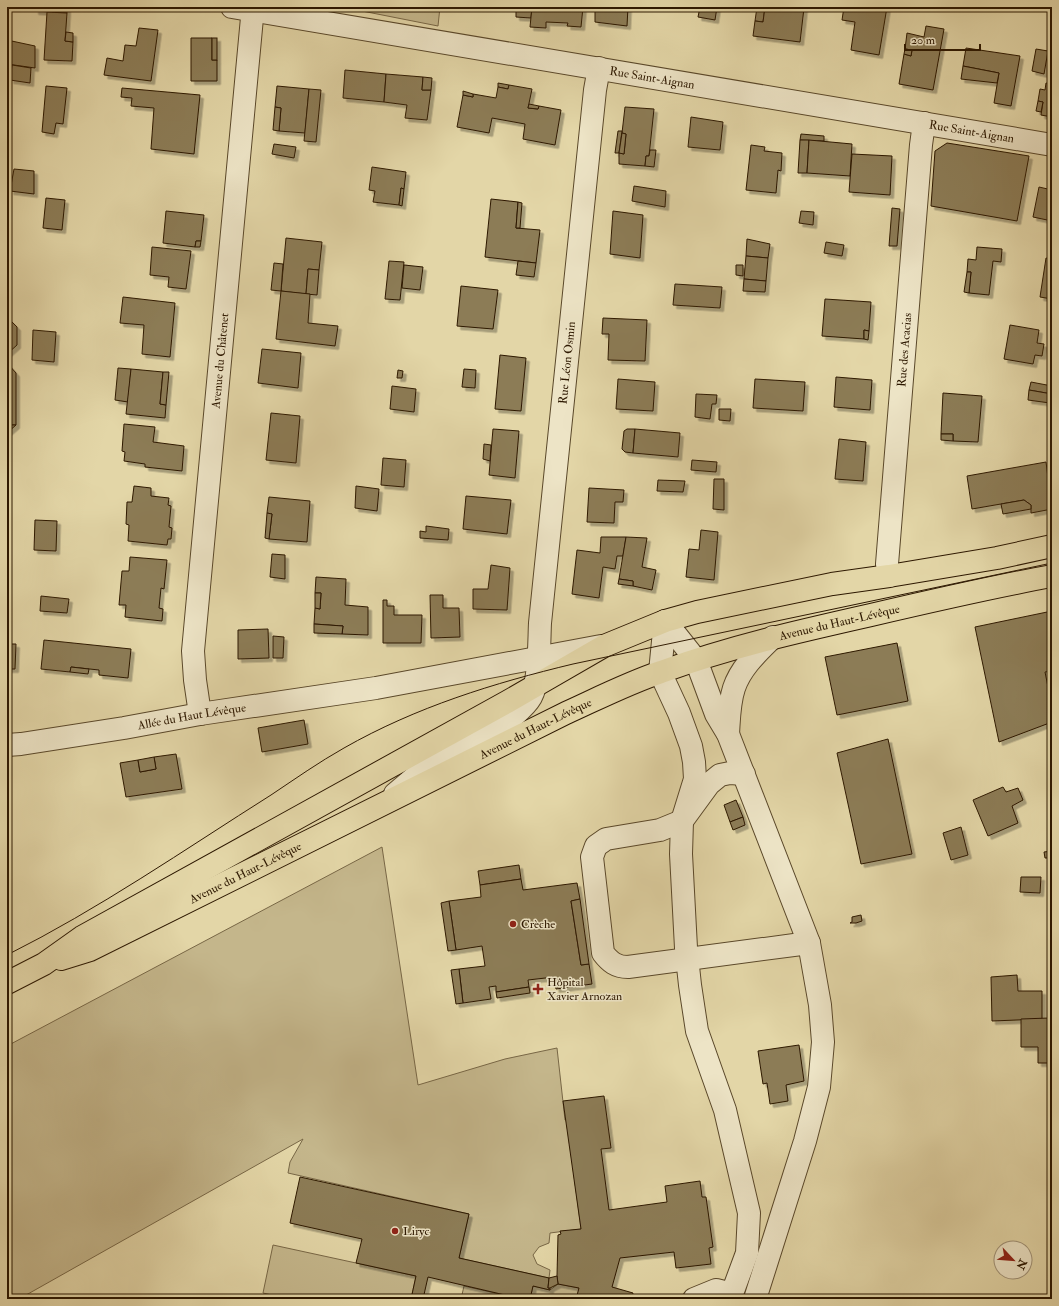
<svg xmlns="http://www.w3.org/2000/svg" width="1059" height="1306" viewBox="0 0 1059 1306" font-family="'IM FELL Double Pica',serif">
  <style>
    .green { fill: #c4b68b; stroke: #786746 }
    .building { fill: #8c7b57; stroke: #2d1801; filter: url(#shadow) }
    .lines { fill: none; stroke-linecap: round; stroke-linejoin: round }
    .minor-casing { stroke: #5a482a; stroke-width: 24 }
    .major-casing { stroke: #2d1801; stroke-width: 24 }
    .minor { stroke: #ede4c6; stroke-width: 22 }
    .major { stroke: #e3d6a7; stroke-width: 22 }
    .tram { stroke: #2d1801; stroke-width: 1 }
    .poi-dot { fill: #8f2418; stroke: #ede4c6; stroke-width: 1.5 }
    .labels { text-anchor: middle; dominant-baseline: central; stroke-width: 3; stroke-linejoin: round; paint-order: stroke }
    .street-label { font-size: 12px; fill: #2d1801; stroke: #ede4c6 }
    .poi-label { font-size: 12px; fill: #2d1801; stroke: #ede4c6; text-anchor: start }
  </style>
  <defs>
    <filter id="shadow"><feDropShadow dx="3.5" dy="3.5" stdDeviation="0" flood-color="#0004"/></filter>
  </defs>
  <rect width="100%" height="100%" fill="#e3d6a7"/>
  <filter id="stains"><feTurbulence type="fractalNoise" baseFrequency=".005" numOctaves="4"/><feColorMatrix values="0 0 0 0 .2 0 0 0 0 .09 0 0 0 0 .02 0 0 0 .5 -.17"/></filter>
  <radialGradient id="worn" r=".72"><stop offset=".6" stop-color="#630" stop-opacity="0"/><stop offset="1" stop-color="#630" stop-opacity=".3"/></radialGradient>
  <!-- green -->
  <g class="green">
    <polygon points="362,7 440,7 438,26 362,11"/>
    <polygon points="382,847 418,1085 505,1059 557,1048 565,1120 567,1120 581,1229 550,1233 549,1243 539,1247 533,1255 537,1264 550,1270 549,1278 459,1258 469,1214 288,1173 290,1162 303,1139 19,1299 7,1299 7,1046"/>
    <polygon points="273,1245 416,1276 411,1299 289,1299 263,1293"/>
    <polygon points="558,1284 579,1288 577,1299 530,1299 533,1286 550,1290"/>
    <polygon points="464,1286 522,1299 461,1299"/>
  </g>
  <!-- building -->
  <g class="building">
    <polygon points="35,7 67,7 67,13 35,11"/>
    <polygon points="516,7 532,7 531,18 516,17"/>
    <polygon points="532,7 583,7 581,27 567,26 568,23 546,22 546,28 530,27"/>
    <polygon points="595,7 628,7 627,26 595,22"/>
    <polygon points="700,7 717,7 715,20 698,17"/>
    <polygon points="757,7 765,7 763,22 755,21"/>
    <polygon points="765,7 804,8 800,42 753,36 755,21 763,22"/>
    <polygon points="844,7 887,7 879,55 851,50 855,22 842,20"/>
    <polygon points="47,12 67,13 65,41 73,42 72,61 44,60"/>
    <polygon points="926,26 944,29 933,90 899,84 904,54 911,56 912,50 905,49 907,33 924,37"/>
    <polygon points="139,28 158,30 151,81 104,75 107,58 123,61 125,45 136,46"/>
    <polygon points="66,32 73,33 73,42 65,41"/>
    <polygon points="191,38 212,38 212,60 217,60 217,81 191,81"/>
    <rect x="212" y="38" width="5" height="22"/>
    <polygon points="7,40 35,46 35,68 7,64"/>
    <polygon points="966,48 1020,56 1011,106 994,103 999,73 963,66"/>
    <polygon points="905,49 912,50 911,56 904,54"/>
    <polygon points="1036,49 1048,51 1044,74 1032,71"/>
    <polygon points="12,65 31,68 30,83 10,80"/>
    <polygon points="963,66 999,73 997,83 961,79"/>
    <polygon points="345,70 386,74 384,102 343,98"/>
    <polygon points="386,74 423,77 422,90 431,90 427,120 405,118 407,105 384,102"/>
    <polygon points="423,77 432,78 431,90 422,90"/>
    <polygon points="498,83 509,85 508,89 498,87"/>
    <polygon points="1046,83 1052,84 1052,117 1041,115 1043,102 1038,101 1040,89 1045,90"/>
    <polygon points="509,85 532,89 528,108 538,109 539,106 561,110 555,145 523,139 525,124 492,118 489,133 457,127 463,95 473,97 473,94 496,98 498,87 508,89"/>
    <polygon points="46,86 67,88 63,124 56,123 54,134 42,132"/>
    <polygon points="277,86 309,89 305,133 279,131 281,108 275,107"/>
    <polygon points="122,88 200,95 194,154 151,149 154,108 131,106 132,98 121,97"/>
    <polygon points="309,89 321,90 316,142 304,141"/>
    <polygon points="463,91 473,94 473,97 463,95"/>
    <polygon points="1038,101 1043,102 1041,112 1036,111"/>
    <polygon points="529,104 539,106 538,109 528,108"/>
    <polygon points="275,107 281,108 279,131 273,130"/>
    <polygon points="625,107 654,109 649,156 646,156 645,166 619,164 619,153 624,154 626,134 622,133"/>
    <polygon points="691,117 723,122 720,150 688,147"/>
    <polygon points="618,131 622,131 619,153 615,153"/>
    <polygon points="622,133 626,134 624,154 619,153"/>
    <polygon points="801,134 824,136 824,141 800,140"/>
    <polygon points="800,140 809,140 807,173 798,173"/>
    <polygon points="809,140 852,144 850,176 807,173"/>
    <polygon points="947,143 1029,156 1017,221 931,206 935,151"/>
    <polygon points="274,144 296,147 294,158 272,154"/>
    <polygon points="751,145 765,147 764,151 782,153 781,171 778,170 776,193 746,190"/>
    <polygon points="650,150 656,150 654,167 645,166 646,156 649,156"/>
    <polygon points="852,154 892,156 890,195 849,192"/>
    <polygon points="372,167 406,172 404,189 401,188 399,205 373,202 375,191 369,190"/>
    <polygon points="14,169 34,171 34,194 10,191"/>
    <polygon points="634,186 666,191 665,207 632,201"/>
    <polygon points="1039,187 1052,190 1052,221 1033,217"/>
    <polygon points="401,188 404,189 402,206 399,205"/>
    <polygon points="46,198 65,200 62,230 43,228"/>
    <polygon points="491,199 518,202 516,228 540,230 536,263 485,257"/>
    <polygon points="518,202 522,203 520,228 516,228"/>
    <polygon points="892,208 900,209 897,246 889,246"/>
    <polygon points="166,211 204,215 201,241 196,241 195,247 163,243"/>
    <polygon points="613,211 643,215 640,258 610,254"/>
    <polygon points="801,211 814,212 813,225 799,223"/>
    <polygon points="286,238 322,242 319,270 308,269 306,294 281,291"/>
    <polygon points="747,239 770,244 768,258 746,256"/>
    <polygon points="196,241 201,241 200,247 195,247"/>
    <polygon points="826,242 844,245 842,256 824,253"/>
    <polygon points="152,247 191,251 186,289 168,287 169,277 150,275"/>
    <polygon points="977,247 1002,249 1001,262 993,261 989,295 969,293 971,272 967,272 968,259 976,260"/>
    <polygon points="746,256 768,258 766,281 744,279"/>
    <polygon points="1046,258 1052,259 1052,299 1040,297"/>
    <polygon points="389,261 404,262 400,300 385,299"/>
    <polygon points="518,261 536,263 534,277 516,275"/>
    <polygon points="274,263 283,264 281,291 271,290"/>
    <polygon points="404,265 423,267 420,290 402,288"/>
    <polygon points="736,265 743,265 743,276 736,275"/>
    <polygon points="308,269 319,270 317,295 306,294"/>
    <polygon points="967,272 971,272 969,293 964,292"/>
    <polygon points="744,279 766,281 765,292 743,291"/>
    <polygon points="675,284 722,287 720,308 673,305"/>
    <polygon points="461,286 498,290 493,329 457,326"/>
    <polygon points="281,291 310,294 308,323 338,326 335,346 276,339"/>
    <polygon points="123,297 175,303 170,357 142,354 144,325 120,323"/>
    <polygon points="825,299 871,302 869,331 864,330 864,339 822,336"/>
    <polygon points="7,317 17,327 17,345 7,354"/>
    <polygon points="603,318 647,320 645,361 608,360 609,334 602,334"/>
    <polygon points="1010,325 1039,330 1037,343 1044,344 1042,356 1035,355 1033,364 1004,359"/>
    <polygon points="33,330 56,332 54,362 32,360"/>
    <polygon points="864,330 869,331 868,340 864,339"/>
    <polygon points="262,349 301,353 298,388 258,383"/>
    <polygon points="500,355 526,358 521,411 495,409"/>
    <polygon points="7,363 16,373 16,425 10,425 7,428"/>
    <polygon points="118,368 131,369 128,402 115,400"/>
    <polygon points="131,369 163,372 160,404 166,405 165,418 126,414"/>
    <polygon points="464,369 476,370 475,388 462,387"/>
    <polygon points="398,370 403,371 402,378 397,378"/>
    <polygon points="163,372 169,372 166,405 160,404"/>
    <polygon points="836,377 872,380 870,410 834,407"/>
    <polygon points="618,379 655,382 653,411 616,409"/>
    <polygon points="755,379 805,382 803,411 753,408"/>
    <polygon points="1031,382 1052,386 1052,394 1029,390"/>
    <polygon points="392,386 416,389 414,412 390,409"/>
    <polygon points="1029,390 1052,394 1050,403 1028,400"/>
    <polygon points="943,393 982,396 978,442 953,441 953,434 941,434"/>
    <polygon points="696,394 717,395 716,404 712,404 710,419 695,417"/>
    <polygon points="719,409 731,409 730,421 719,420"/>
    <polygon points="271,413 300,416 296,463 266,460"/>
    <polygon points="124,424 155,427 153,442 184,446 182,471 145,467 145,464 124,461 125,452 122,451"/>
    <polygon points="10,425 16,425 8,432 7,428"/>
    <polygon points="493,429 519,431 515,478 489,475"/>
    <polygon points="627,429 635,429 633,453 625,452 622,449 624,431"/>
    <polygon points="635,429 680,433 678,457 633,453"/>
    <polygon points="941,434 953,434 953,441 941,440"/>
    <polygon points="839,439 866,442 863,481 835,479"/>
    <polygon points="484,444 491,445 490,461 483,459"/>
    <polygon points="383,458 406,460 404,487 381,485"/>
    <polygon points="692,460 717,462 716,472 691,470"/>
    <polygon points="1046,462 1052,509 1031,513 1031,505 1024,500 972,509 967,476"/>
    <polygon points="714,479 724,479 724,510 713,509"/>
    <polygon points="658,480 685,481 683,492 657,491"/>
    <polygon points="134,486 151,488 151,496 169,498 168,505 171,506 169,527 172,528 171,539 168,539 167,545 128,541 129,525 126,524 127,502 132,502"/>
    <polygon points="356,486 379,489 377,511 355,508"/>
    <polygon points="589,488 624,490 623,502 615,502 614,523 587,522"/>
    <polygon points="466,496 511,500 507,534 463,529"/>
    <polygon points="269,497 310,501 307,542 269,539 272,514 267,513"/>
    <polygon points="1024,500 1031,505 1031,509 1003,514 1001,504"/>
    <polygon points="267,513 272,514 269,539 265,538"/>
    <polygon points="35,520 57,521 56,551 34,550"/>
    <polygon points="426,526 449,529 448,540 420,538 420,531 426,532"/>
    <polygon points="701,530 718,532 714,580 686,577 689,549 699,550"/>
    <polygon points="601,537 626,537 623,556 617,556 615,569 603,567 599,598 572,594 577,550 600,553"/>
    <polygon points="626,537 647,538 642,567 656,570 652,590 633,586 633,581 619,579"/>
    <polygon points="272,554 285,555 285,579 270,577"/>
    <polygon points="130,557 167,560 164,589 161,588 159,608 163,609 162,621 125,617 126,605 119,605 122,571 129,571"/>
    <polygon points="491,565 510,568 507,610 473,609 473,589 488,589"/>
    <polygon points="316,577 346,579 345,605 368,607 368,635 342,634 343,626 314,624 315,608 320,609 321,593 315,593"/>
    <polygon points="619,579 633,581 633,586 618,584"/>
    <polygon points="315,593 321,593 320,609 315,608"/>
    <polygon points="430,595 443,595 443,608 459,608 460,637 431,638"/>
    <polygon points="41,596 69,599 67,613 40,611"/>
    <polygon points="383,600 387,600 387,606 394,606 394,615 422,615 421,643 383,643"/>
    <polygon points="1052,611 1052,671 1045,672 1052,707 1052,722 999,742 975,627"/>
    <polygon points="314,624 343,626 342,634 314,633"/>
    <polygon points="268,629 269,658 238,659 238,630"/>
    <polygon points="273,636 284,637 283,658 273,658"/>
    <polygon points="44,640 131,649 128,678 99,675 99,670 71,667 70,672 41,669"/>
    <polygon points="897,643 908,701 837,715 825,657"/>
    <polygon points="7,644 16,644 15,669 7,669"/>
    <polygon points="71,667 89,669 88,674 70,672"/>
    <polygon points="304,720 308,744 262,752 258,728"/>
    <polygon points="888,739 912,854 861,864 837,753"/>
    <polygon points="176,754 182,789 126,797 120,763 138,760 140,772 156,769 154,757"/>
    <polygon points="154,757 156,769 140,772 138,760"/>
    <polygon points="1003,787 1006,792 1018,788 1023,800 1012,806 1018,823 988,836 973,800"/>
    <polygon points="736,800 743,817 730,822 724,805"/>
    <polygon points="743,817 745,825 733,830 730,822"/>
    <polygon points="961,827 968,855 951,860 943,833"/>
    <polygon points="1052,851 1052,858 1045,858 1044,852"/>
    <polygon points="519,865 521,879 480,885 478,871"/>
    <polygon points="1021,877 1041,877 1040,893 1020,892"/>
    <polygon points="521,879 523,890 577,883 580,899 571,901 581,965 589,964 592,984 556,989 554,977 528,980 529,987 496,992 496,986 489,987 491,999 463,1003 459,969 485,966 482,946 456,950 449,901 481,897 480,885"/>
    <polygon points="580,899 589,964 581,965 571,901"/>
    <polygon points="449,901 456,950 448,951 441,903"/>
    <polygon points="861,915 862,921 856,923 850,923 852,922 852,917"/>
    <polygon points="459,969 463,1003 456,1004 451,970"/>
    <polygon points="1017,975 1018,991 1042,991 1042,1019 992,1021 991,977"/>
    <polygon points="529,987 530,993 497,998 496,992"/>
    <polygon points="1049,1018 1050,1035 1052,1035 1052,1063 1038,1063 1038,1047 1021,1047 1021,1019"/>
    <polygon points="799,1045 804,1081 786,1085 788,1101 770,1104 767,1083 763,1084 758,1051"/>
    <polygon points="604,1096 611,1148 601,1149 609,1210 667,1202 665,1186 700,1181 702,1197 706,1197 713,1247 709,1248 711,1264 676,1268 674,1252 620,1258 612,1287 633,1293 632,1299 576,1299 579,1288 558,1284 557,1276 558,1235 561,1234 560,1231 581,1229 563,1101"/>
    <polygon points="300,1177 469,1214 459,1258 549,1278 548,1288 550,1288 550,1290 533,1286 530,1299 522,1299 428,1277 423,1299 411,1299 416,1276 356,1263 362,1239 290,1223"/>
    <polygon points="557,1276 558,1284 550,1288 548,1288 549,1278"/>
    <polygon points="274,1296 282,1297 290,1299 273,1299"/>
  </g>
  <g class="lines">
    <!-- minor casing -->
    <g class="minor-casing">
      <g id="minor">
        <path id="s1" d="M232,7L1052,145"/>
        <path id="s2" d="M889,576L887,564L921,145L924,123"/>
        <polyline points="665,621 696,660 716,714 728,734 809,943 820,1005 823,1042 819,1087 805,1141 755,1299"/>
        <polyline points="665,621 660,672 679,713 691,746 694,762 695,779 682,821 681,854 686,948 690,985 697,1031 725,1110 749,1213 747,1253 730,1299"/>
        <path id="s3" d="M200,714L195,680L193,651L253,7"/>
        <path d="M728,734C729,719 729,703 734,688C741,667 758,652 773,637"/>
        <path id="s4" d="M7,745L21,744L124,728L200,714L376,688L601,646"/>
        <path d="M744,774L730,773L720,775L709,784L682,821L660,830L606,839L596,846L592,857L603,953C610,962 616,967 628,967L809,943"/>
        <path id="s5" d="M395,794L428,766L510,719C518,712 526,706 531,697C540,680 539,642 540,623L595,90L599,68"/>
        <polyline points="694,1299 716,1290 732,1294"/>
      </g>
    </g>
    <!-- major casing -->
    <g class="major-casing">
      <g id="major">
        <path id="s6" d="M61,959L90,950L566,713C597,699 628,683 661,672C729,647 800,631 871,615C931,601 991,587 1052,576"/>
        <polyline points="7,983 44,964 82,937 507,702 604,646 665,621 697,612 832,584 889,576 997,558 1052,546"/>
      </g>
    </g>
    <!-- minor -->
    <use href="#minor" class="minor"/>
    <!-- major -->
    <use href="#major" class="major"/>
    <!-- tram -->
    <path class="tram" d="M7,955C99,909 184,850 271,795C295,779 319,762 344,748C416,707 494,683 573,664L1052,563"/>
  </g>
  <!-- markers -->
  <g class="poi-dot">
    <circle cx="513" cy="924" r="4"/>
    <path d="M536 983h4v4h4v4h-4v4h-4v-4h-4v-4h4z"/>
    <circle cx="395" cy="1231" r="4"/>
  </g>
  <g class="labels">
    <!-- street labels -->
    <g class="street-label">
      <text stroke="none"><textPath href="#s1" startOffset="426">Rue Saint-Aignan</textPath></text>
      <text stroke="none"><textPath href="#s1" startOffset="750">Rue Saint-Aignan</textPath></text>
      <text stroke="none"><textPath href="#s2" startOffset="227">Rue des Acacias</textPath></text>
      <text stroke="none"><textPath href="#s3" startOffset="355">Avenue du Châtenet</textPath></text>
      <text stroke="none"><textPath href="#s5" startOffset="505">Rue Léon Osmin</textPath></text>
      <text stroke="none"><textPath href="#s6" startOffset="851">Avenue du Haut-Lévêque</textPath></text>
      <text stroke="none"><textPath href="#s4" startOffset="187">Allée du Haut Lévêque</textPath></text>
      <text stroke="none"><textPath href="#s6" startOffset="528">Avenue du Haut-Lévêque</textPath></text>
      <text stroke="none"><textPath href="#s6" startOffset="204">Avenue du Haut-Lévêque</textPath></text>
    </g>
    <!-- poi labels -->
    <g class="poi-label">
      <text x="521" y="924">Crèche</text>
      <text x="547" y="982">Hôpital<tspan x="547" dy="14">Xavier Arnozan</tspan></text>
      <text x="403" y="1231">Liryc</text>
    </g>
  </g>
  <!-- margin -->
  <rect width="1059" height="1306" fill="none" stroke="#e3d6a7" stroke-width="24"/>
  <rect x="8" y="8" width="1043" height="1290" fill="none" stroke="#2d1801" stroke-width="2"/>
  <rect x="12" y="12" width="1035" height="1282" fill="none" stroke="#2d1801"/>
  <!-- north arrow -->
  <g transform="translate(1013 1260) rotate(116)"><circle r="19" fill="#ede4c6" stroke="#a09277"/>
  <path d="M0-3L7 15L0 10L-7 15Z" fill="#8f2418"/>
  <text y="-6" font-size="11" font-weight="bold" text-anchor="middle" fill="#2d1801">N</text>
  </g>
  <!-- scale -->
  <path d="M905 44v6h75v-6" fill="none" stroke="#2d1801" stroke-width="2"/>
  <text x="911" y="44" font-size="12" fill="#2d1801" stroke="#ede4c6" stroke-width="3" paint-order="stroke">20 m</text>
  <rect width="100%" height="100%" filter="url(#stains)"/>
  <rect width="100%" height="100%" fill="url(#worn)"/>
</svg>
